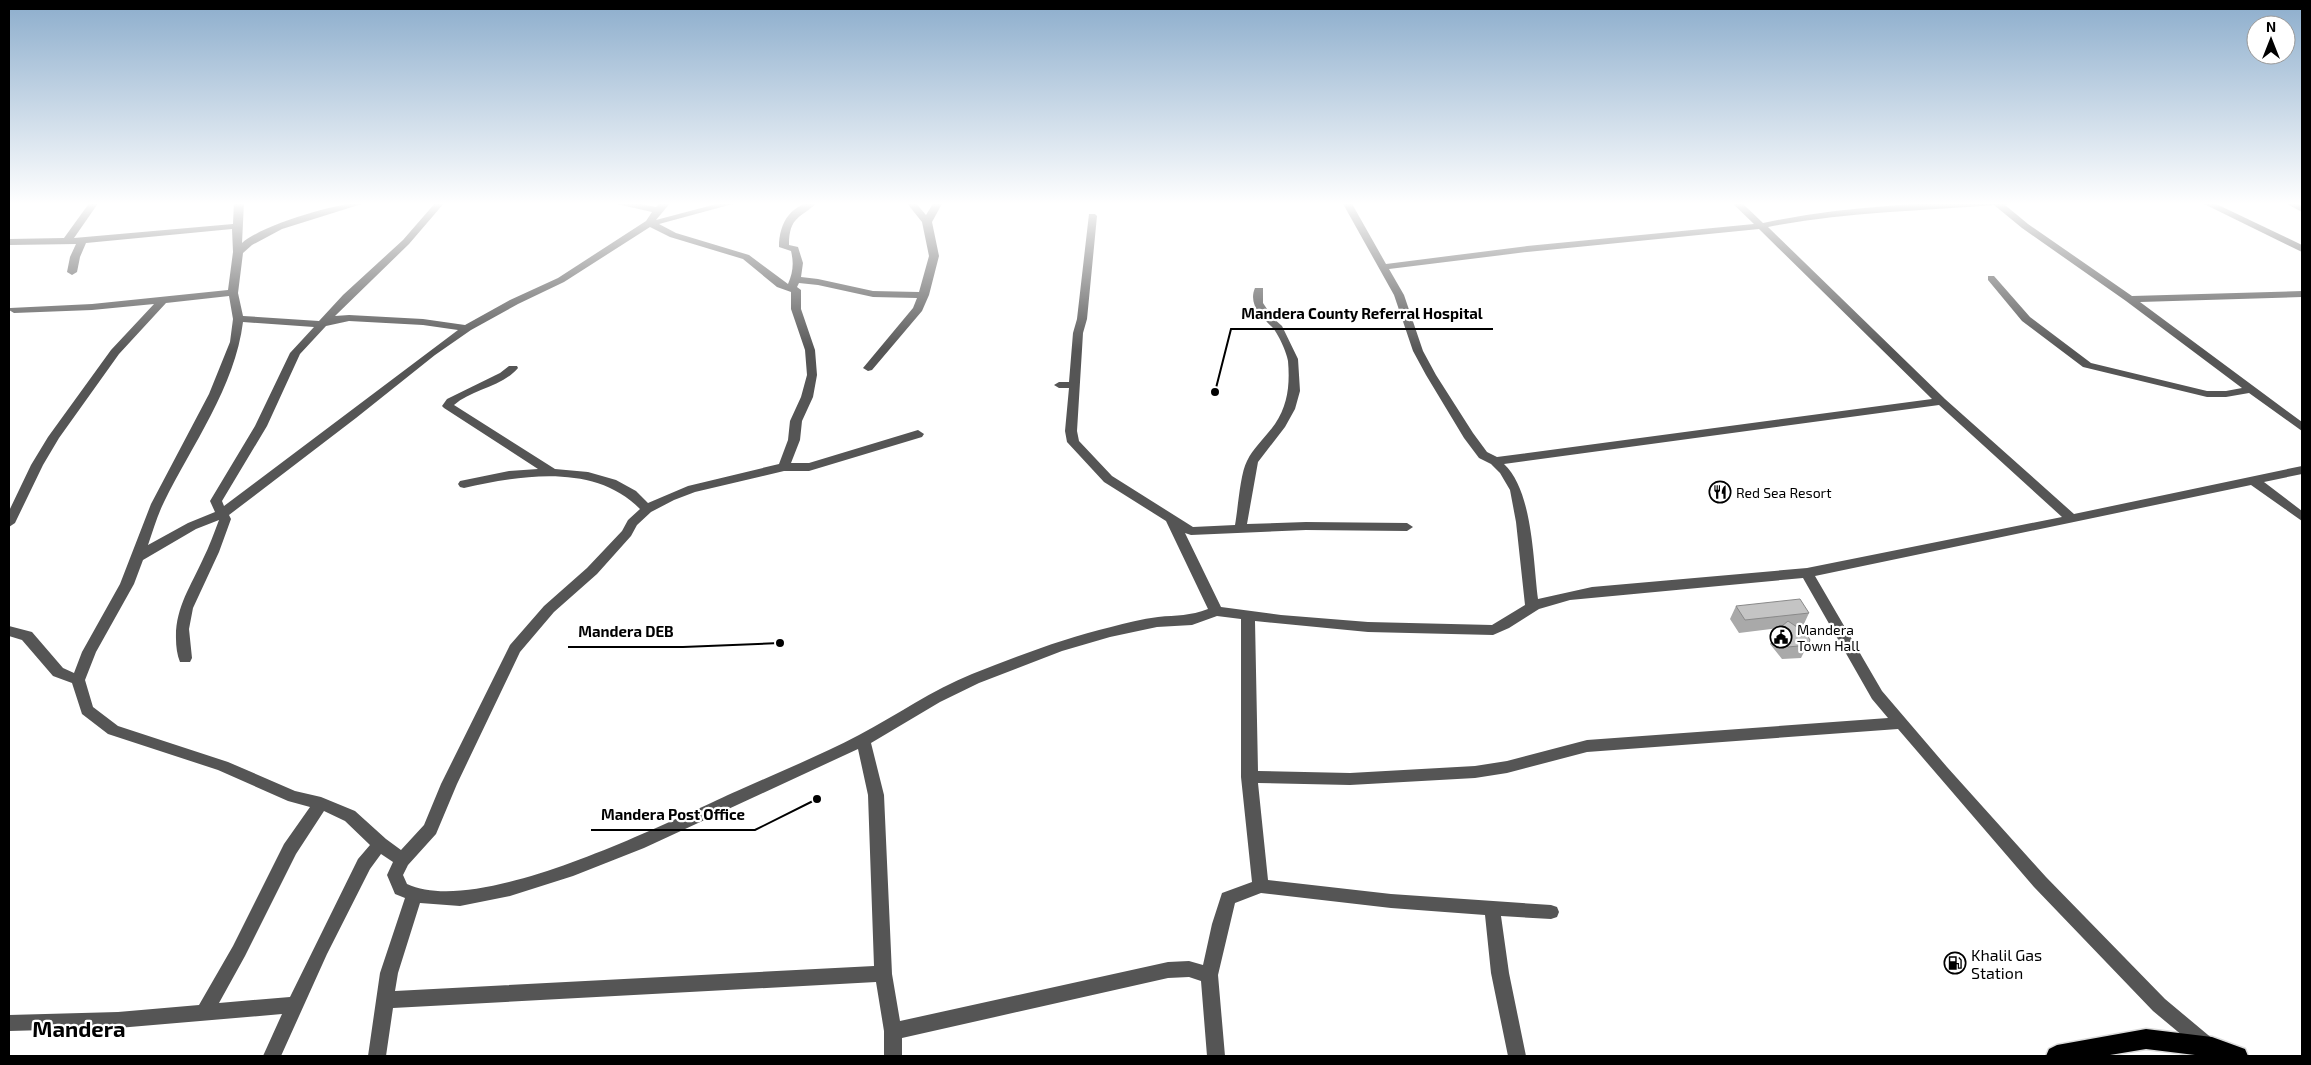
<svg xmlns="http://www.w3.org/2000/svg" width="2311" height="1065" viewBox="0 0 2311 1065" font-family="'Exo 2',sans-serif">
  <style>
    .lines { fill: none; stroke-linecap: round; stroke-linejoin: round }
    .highway-casing { stroke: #dbdbdb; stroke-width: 3 }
    .minor { fill: #555; fill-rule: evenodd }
    .highway { fill: #000; fill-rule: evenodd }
    .wall { fill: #a9a9a9 }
    .building { fill: #c4c4c4; stroke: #898989 }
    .labels { text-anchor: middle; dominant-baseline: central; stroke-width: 4.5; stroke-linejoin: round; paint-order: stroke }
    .poi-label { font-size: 14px; fill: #000; stroke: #fff; text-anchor: start }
    .near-poi-label { font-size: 16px; fill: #000; stroke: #fff; text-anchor: start }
    .near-district-label { font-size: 22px; font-weight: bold; fill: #000; stroke: #fff }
    .leader { fill: none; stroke: #000; stroke-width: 2 }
    .callout-dot { fill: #000; stroke: #fff; stroke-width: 2 }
    .callout-label { font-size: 15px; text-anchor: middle; font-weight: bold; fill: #000; stroke: #fff; stroke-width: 4.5; stroke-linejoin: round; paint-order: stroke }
  </style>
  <rect width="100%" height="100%" fill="#fff"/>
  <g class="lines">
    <!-- highway casing -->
    <g class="highway-casing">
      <polygon id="highway" points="2146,1029 2212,1037 2245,1049 2248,1056 2203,1056 2146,1049 2104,1056 2046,1056 2049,1049 2057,1045"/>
    </g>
    <!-- minor -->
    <g class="minor">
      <path d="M90,202H99L74,238L233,224L234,202H244L242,243C264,224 339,202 368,202L282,229L252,245L243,253L238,293L243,316L319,321L343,295L403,240L436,202H445L409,244L335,316L349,315L423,319L465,325L510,300L558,278L646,221L652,212L608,202H630L656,207L661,202H671L656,220L724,202H740L659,224L676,233L749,255L788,284C793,273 794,263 791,251L779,247C779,222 792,202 818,202C801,218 789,216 789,245L798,247L803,263L801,277L818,279L873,291L919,292L929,256L922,222L906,202H915L926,215L934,202H943L932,222L939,256L929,295L922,311L872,370L868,371L863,368L913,308L917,298L873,297L818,285L799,283L797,287L801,290V309L815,350L817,375L813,397L802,421L800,440L791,463H809L918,430L924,434L922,437L809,471H784L695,492L674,500L651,512L637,525L631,536L597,574L554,612L520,652L457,784L436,834L408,865L403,875L407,884C480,918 665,823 737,791C777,773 819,756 859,735C897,715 932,690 972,674C1018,656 1064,638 1111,627C1126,623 1142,619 1158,617C1177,615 1190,616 1208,609L1166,521L1104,482L1067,442L1065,431L1069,388H1059L1054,385L1059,382H1069L1073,333L1077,319L1089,214H1095L1097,216L1087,319L1083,333L1077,431L1079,441L1112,476L1193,527L1235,525C1238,509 1240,474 1247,461C1254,447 1266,437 1275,424C1288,405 1290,384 1288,361C1287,353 1278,333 1272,327C1261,316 1248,304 1255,288H1263V303L1273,318L1282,326L1298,359L1300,391L1295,409L1285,427L1258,462L1247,524L1306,522L1407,523L1413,527L1407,531L1306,530L1191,535L1185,533L1221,607L1281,615L1368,622L1492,625L1525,605L1516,522L1510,490L1500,473L1491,464L1479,458L1464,438L1426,375L1413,351L1394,295L1342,202H1351L1386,264L1527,246L1754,224L1731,202H1741L1763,223C1843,206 1927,202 2009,202L2005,205L2028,224L2132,296L2302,291V297L2140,302L2302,422V431L2249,393L2226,397H2207L2083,367L2022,321L1988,280V276H1994L2030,317L2091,363L2207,391H2226L2242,388L2126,301L2022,228L1994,205C1919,211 1842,212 1768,227L1945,399L2074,514L2302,466V474L2264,482L2302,511V521L2251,485L1815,576L1882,691L1947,767L2046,877L2165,999L2226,1050L2229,1056H2207L2153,1011L2034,887L1898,729L1587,752L1507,773L1475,778L1350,785L1258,783L1268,880L1391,894L1551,905L1557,907L1559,912L1557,917L1551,919L1501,916L1509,973L1526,1056H1508L1491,973L1485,915L1391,908L1261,893L1235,903L1218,975L1225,1056H1207L1201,981L1189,977L1168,978L902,1038V1056H884V1031L876,982L393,1008L386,1056H368L380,973L405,898L395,894L387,875L393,862L381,854L370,869L327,954L281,1056H263L282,1014L118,1028L9,1031V1015L118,1012L199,1005L233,946L284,844L310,807L288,801L218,770L108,734L82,714L72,683L53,676L22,640L9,636V626L32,632L63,668L74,673L82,652L120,584L151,504L209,394L230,342L233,319L229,296L166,303L119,354L59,438L43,465L15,523L9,527V511L31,465L48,437L111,350L154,304L92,310L14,313L9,310L10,308L92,304L228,290L233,252L232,229L86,243L80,257L77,272L72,275L67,272L70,257L76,244L9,245V239L64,238ZM650,227L670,237L743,259L777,287L791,292V309L805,350L807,375L801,397L790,421L788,440L779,464L688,486L648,503L636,491L616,480L588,472L555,469L454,405C472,389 502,387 518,368L517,366H509L500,373L447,399L442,406L444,408L538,469L509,471L460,481L458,484L460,487L464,488C521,475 595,463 640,509L628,520L622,531L587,568L544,606L510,645L441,784L424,825L401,850L386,839L355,811L321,797L295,791L228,762L118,726L93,707L85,680L96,652L134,584L143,560L196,529L219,520C214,533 209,547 203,559C191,586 175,608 176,639C176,646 177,655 180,662H190L192,658L189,629L193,608L219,552L231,519L229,515L356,418L435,355L471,330L518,304L564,282ZM1759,229L1932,399L1497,457L1487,452L1473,433L1436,375L1423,351L1404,295L1389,269L1527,252ZM349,321L423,325L458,330L224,506L222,501L267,426L300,354L326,326ZM243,322L314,327L290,353L255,426L210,501L215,512L188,523L148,545C153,531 157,516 164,502C192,445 235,387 243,322ZM1939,405L2062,517L1807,568L1592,587L1538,599C1533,561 1533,491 1504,464ZM1803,578L1872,699L1888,718L1587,740L1507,761L1475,766L1350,773L1258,771L1255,621L1368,632L1493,635L1509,628L1539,609L1570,600ZM1217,616L1241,619V777L1252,882L1222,893L1212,924L1203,965L1189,961L1168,962L900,1021L892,974L884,795L871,743L940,702L979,683L1062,651L1110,637L1157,627L1192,625ZM858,749L868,795L874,966L395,991L398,973L420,903L460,906L510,896L573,876L644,848ZM324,811L345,821L370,845L358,859L290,997L219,1003L245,956L296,854Z"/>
      <polygon points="2200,202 2212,202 2302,245 2302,252"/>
      <polygon points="2283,202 2295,202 2302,206 2302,212"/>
    </g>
    <!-- highway -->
    <use href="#highway" class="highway"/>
  </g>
  <!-- wall -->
  <polygon class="wall" points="1736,606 1809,613 1803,626 1797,627 1810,640 1801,658 1782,659 1770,644 1776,631 1779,628 1739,633 1730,619"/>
  <!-- building -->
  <g class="building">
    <polygon points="1800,599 1809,613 1745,620 1736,606"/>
    <polygon points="1788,621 1806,633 1810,640 1808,645 1788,647 1776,631"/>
  </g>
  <!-- sky -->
  <linearGradient id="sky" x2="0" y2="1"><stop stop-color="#8cadcc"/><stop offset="0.58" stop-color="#fff"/><stop offset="1" stop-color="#fff" stop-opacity="0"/></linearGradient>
  <rect width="2311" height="351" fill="url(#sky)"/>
  <!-- icons -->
  <defs>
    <g id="restaurant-ring" transform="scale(1.125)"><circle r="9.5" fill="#fff" stroke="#000" stroke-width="1.5"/><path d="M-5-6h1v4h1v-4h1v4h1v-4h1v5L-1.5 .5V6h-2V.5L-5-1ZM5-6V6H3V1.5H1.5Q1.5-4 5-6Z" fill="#000"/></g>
    <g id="civic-ring" transform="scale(1.125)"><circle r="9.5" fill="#fff" stroke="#000" stroke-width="1.5"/><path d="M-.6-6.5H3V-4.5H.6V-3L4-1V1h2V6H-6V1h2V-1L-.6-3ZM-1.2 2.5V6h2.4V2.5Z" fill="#000"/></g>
    <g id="fuel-ring" transform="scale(1.125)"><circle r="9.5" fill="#fff" stroke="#000" stroke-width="1.5"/><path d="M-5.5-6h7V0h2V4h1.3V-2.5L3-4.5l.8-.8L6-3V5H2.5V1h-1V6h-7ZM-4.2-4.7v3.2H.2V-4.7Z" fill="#000"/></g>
  </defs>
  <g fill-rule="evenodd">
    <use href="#restaurant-ring" x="1720" y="492"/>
    <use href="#civic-ring" x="1781" y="637"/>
    <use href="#fuel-ring" x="1955" y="963"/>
  </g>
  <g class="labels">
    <!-- poi labels -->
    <g class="poi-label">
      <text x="1736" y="492">Red Sea Resort</text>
      <text x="1797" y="629">Mandera<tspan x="1797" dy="16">Town Hall</tspan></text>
    </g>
    <!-- near-poi labels -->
    <g class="near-poi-label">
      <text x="1971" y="954">Khalil Gas<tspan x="1971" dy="18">Station</tspan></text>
    </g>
    <!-- near-district labels -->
    <g class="near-district-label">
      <text x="79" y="1028">Mandera</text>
    </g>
  </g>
  <!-- callouts -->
  <path class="leader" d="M1215 392L1231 329H1493M780 643L683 647H568M817 799L755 830H591"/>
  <g class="callout-dot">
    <circle cx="1215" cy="392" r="5"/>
    <circle cx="780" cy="643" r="5"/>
    <circle cx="817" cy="799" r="5"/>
  </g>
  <g class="callout-label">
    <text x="1362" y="319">Mandera County Referral Hospital</text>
    <text x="626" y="637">Mandera DEB</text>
    <text x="673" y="820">Mandera Post Office</text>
  </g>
  <!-- border -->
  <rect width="2311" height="1065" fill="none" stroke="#000000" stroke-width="20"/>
  <!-- north arrow -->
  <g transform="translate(2271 40)"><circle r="24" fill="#ffffff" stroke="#999999"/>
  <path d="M0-4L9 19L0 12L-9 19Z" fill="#000000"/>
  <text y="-8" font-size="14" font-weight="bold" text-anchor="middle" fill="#000000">N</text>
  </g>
</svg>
